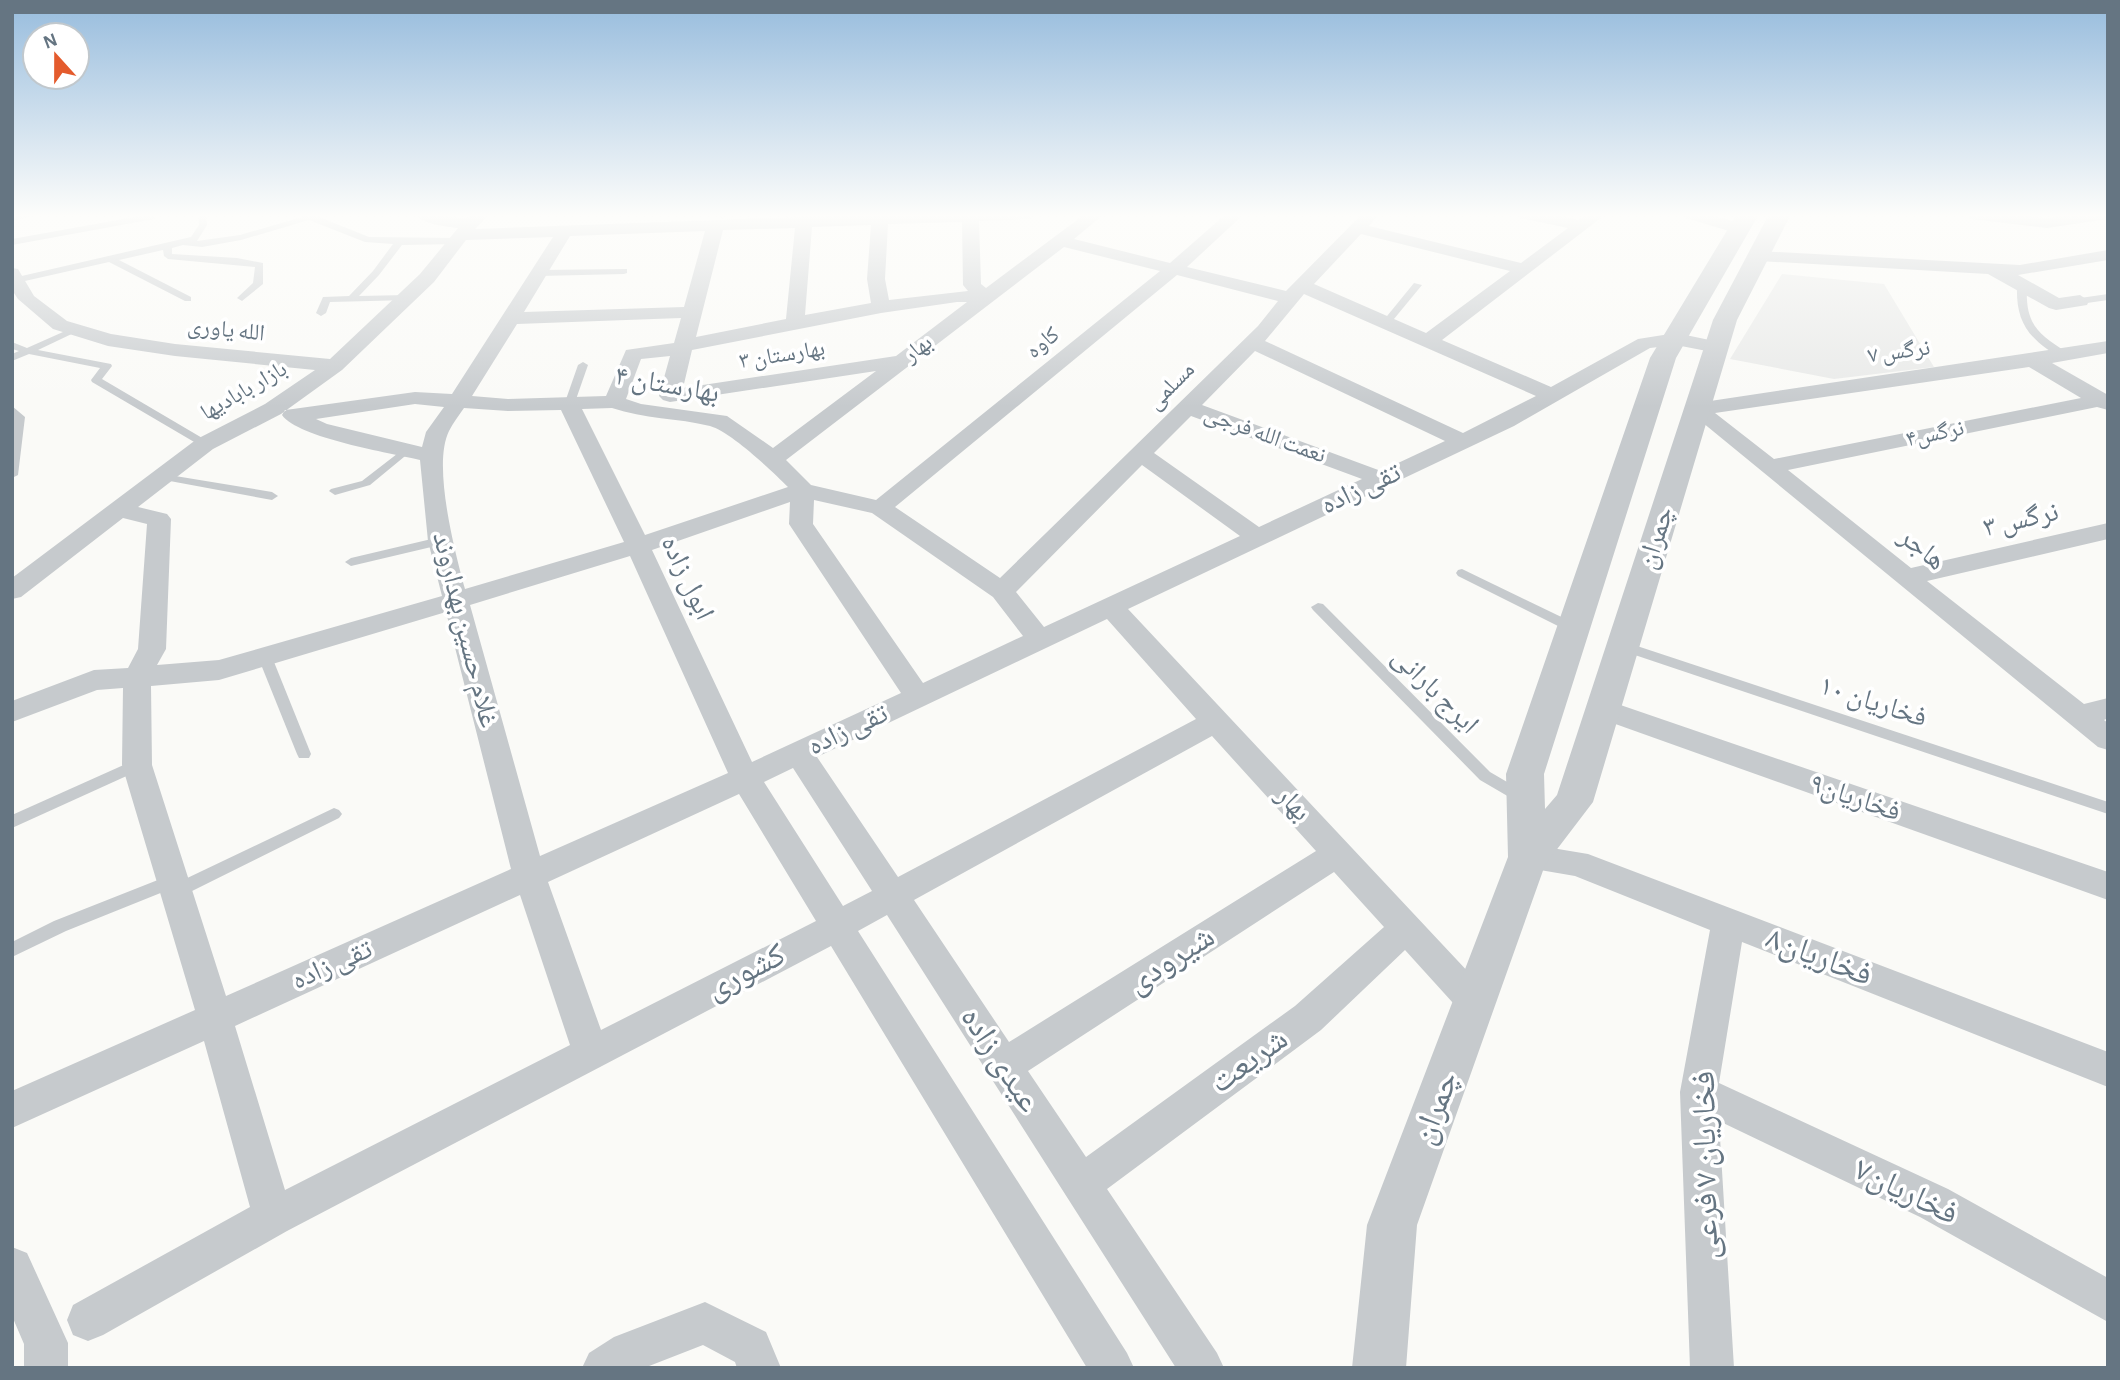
<svg xmlns="http://www.w3.org/2000/svg" width="2120" height="1380" viewBox="0 0 2120 1380" font-family="'Alegreya Sans','Noto Naskh Arabic',sans-serif">
  <style>
    .built { fill: #e8e9e8 }
    .lines { fill: none; stroke-linecap: round; stroke-linejoin: round }
    .service { fill: #c6cacd; fill-rule: evenodd }
    .minor { fill: #c6cacd; fill-rule: evenodd }
    .tertiary { fill: #c6cacd; fill-rule: evenodd }
    .labels { text-anchor: middle; dominant-baseline: central; stroke-width: 7; stroke-linejoin: round; paint-order: stroke }
    .far-street-label { font-size: 23px; fill: #657582; stroke: #fff }
    .street-label { font-size: 28px; fill: #657582; stroke: #fff }
    .near-street-label { font-size: 33px; fill: #657582; stroke: #fff }
  </style>
  <rect width="100%" height="100%" fill="#fafaf7"/>
  <!-- built -->
  <polygon class="built" points="1782,274 1884,284 1934,367 1834,379 1730,359"/>
  <g class="lines">
    <!-- service -->
    <g class="service">
      <polygon points="22,214 41,214 12,221 12,215"/>
      <polygon points="151,214 155,217 154,219 12,245 12,239"/>
      <polygon points="198,214 206,214 207,225 197,241 240,235 302,217 301,214 314,215 369,237 457,238 461,241 457,244 402,245 379,275 359,296 407,295 412,298 410,300 330,302 326,313 321,316 316,313 323,297 349,296 373,271 393,244 365,242 309,220 241,240 202,247 183,245 172,248 172,254 237,258 263,263 263,284 242,301 237,298 253,283 255,267 168,259 164,256 163,250 119,260 191,297 191,301 185,301 109,262 16,283 12,281 13,278 191,237 199,225"/>
      <polygon points="719,214 727,214 722,219 718,216"/>
      <polygon points="627,269 627,273 624,274 539,276 534,273 539,270"/>
      <path d="M2022,282L2027,285C2025,323 2036,333 2068,353V357C2059,358 2054,353 2047,349C2023,332 2016,314 2017,285Z"/>
      <polygon points="1414,283 1422,285 1389,325 1383,325 1383,321"/>
      <polygon points="2108,294 2108,300 2080,304 2075,301 2080,298"/>
      <polygon points="72,328 80,330 38,350 111,364 112,366 102,379 209,442 209,446 201,446 92,382 91,380 100,368 29,354 12,361 12,354 19,351 12,349 12,342 27,348"/>
      <polygon points="583,362 588,365 574,405 573,407 565,407 564,405 578,365"/>
      <polygon points="12,406 25,417 18,475 12,478 14,418 12,415"/>
      <polygon points="406,447 410,448 410,452 370,485 335,495 329,491 331,489 362,481"/>
      <polygon points="163,474 272,492 278,496 272,500 159,479 157,477"/>
      <polygon points="440,537 446,541 444,544 351,566 345,562 351,558"/>
      <polygon points="1462,569 1578,625 1580,628 1578,631 1568,631 1458,576 1456,573 1458,570"/>
      <polygon points="1318,603 1323,604 1490,772 1526,793 1529,797 1526,801 1516,801 1480,780 1313,610 1311,607"/>
      <polygon points="1622,641 2108,802 2108,814 1617,649 1615,646"/>
      <polygon points="265,652 272,657 311,754 309,758 299,758 297,754 258,657"/>
      <polygon points="137,759 142,761 144,765 142,769 12,828 12,815"/>
      <polygon points="334,808 339,810 342,814 339,818 182,896 176,898 170,896 168,890 66,931 12,957 12,942 54,921 173,874 179,876 181,881"/>
    </g>
    <!-- minor -->
    <g class="minor">
      <path d="M415,214L466,218L472,214H490L475,229L880,214H1037L1029,219L979,221L981,284L986,288L1085,214H1104L1074,239L1170,263L1226,214H1244L1187,267L1286,291L1362,214H1379L1369,226L1521,263L1568,228L1520,218L1518,214H1549L1578,220L1587,214H1606L1442,340L1551,387L1638,339L1676,333L1724,343L1727,347L1724,351L1717,353L1676,345L1650,348L1514,426L1128,609L1487,992L1493,1003L1487,1014L1475,1019L1463,1014L1405,950L1321,1030L1107,1189L1217,1353L1224,1368H1176L887,915L858,931L1127,1353L1134,1368H1087L831,946L287,1231L103,1335L88,1341L73,1335L67,1320L73,1305L250,1207L204,1041L12,1128V1091L195,1010L122,765L123,688L97,690L12,722V701L94,670L128,668L138,649L147,524L123,518L21,597L12,599V578L197,439L265,404L315,370L175,356L108,346L53,329L18,299L12,290V268L18,269L34,296L67,321L111,334L175,344L330,359L420,274L458,228C443,226 425,225 415,214ZM962,222L963,285L968,291L889,300L885,279L888,224ZM871,225L867,279L871,303L805,315L812,227ZM795,228L786,319L696,337L723,230ZM705,231L684,307L524,312L570,236ZM1361,234L1510,271L1426,333L1314,284ZM553,237L452,394L415,392L293,409L285,410L282,415C298,438 391,453 420,460L428,541L442,596L219,660L157,665L166,649L171,519L167,514L138,507L213,449L281,414L342,370L434,282L466,240ZM1064,247L1160,271L876,500L811,485L786,460ZM1177,275L1278,301L1258,326L1000,578L895,507ZM1304,294L1536,396L1463,433L1265,341ZM957,302H967L896,356L683,388L692,350L881,313ZM681,318L674,343L626,350L606,396L508,399L472,396L517,324ZM1255,351L1445,441L1381,471L1202,405ZM670,356L659,396L663,400L670,402L876,371L773,448L727,416L641,404L626,399L641,359ZM415,404L444,407L426,432L422,447L327,424L316,419ZM464,408L508,411L561,410L624,542L465,589C455,552 432,465 449,431C453,423 459,415 464,408ZM612,408C644,419 678,418 710,426C731,432 772,471 788,487L645,535L582,409ZM1191,416L1362,479L1259,527L1154,453ZM1142,465L1240,536L1044,627L1016,592ZM814,500L872,513L993,597L1023,636L923,683L813,524ZM790,502L789,524L901,693L752,762L652,550ZM630,556L728,773L540,856L470,605ZM446,612L511,869L226,996L152,765L151,686L219,680ZM1107,619L1196,719L898,877L817,757ZM1212,736L1316,851L1009,1042L914,900ZM793,768L872,891L843,906L764,782ZM739,794L816,921L601,1030L548,882ZM1334,872L1384,927L1295,1006L1086,1157L1028,1071ZM520,895L570,1045L285,1190L235,1026Z"/>
      <polygon points="1684,214 1709,214 1745,225 1748,229 1739,234 1686,218"/>
      <polygon points="1963,214 2013,214 2047,218 2074,214 2108,214 2108,219 2047,228 1971,219"/>
      <polygon points="2108,250 2108,260 2018,275 2059,298 2080,295 2089,301 2087,305 2056,310 2049,308 1988,274 1759,261 1750,256 1759,251 2020,265"/>
      <path d="M2108,341V353L2052,363L2108,395V410L2097,407L1788,470L1911,568L2108,523V539L1927,581L2084,704L2108,698V718L2104,720L2108,723V750L2098,747L1686,409L1689,404L1697,403ZM2029,367L2081,398L1774,459L1715,413Z"/>
      <polygon points="1603,699 2108,872 2108,900 1593,716 1589,709 1593,702"/>
      <polygon points="1528,844 1588,854 2108,1052 2108,1087 1742,942 1719,1083 1948,1189 2108,1278 2108,1322 1920,1217 1719,1121 1734,1368 1690,1368 1680,1092 1710,930 1575,876 1517,866 1512,857 1517,848"/>
      <polygon points="12,1247 27,1253 68,1343 68,1368 24,1368 24,1344 12,1316"/>
      <polygon points="705,1302 766,1332 781,1368 737,1368 735,1362 703,1345 644,1368 582,1368 589,1353 614,1337"/>
    </g>
    <!-- tertiary -->
    <polygon class="tertiary" points="1737,214 1759,214 1676,358 1544,774 1545,809 1557,795 1713,320 1769,214 1791,214 1737,320 1593,802 1545,865 1417,1225 1406,1368 1352,1368 1367,1225 1508,857 1506,774 1650,358"/>
  </g>
  <!-- sky -->
  <linearGradient id="sky" x2="0" y2="1"><stop stop-color="#97bcdd"/><stop offset="0.53" stop-color="#fdfdfb"/><stop offset="1" stop-color="#fdfdfb" stop-opacity="0"/></linearGradient>
  <rect width="2120" height="407" fill="url(#sky)"/>
  <g class="labels">
    <!-- far-street labels -->
    <g class="far-street-label">
      <text transform="translate(226 330) rotate(6)">الله یاوری</text>
      <text transform="translate(1043 343) rotate(-39)">کاوه</text>
      <text transform="translate(918 349) rotate(-37)">بهار</text>
      <text transform="translate(1899 352) rotate(-8)">نرگس ۷</text>
      <text transform="translate(782 355) rotate(-9)">بهارستان ۳</text>
      <text transform="translate(1171 386) rotate(-45)">مسلمی</text>
      <text transform="translate(244 391) rotate(-30)">بازار بابادیها</text>
      <text transform="translate(1935 434) rotate(-12)">نرگس۴</text>
      <text transform="translate(1265 435) rotate(20)">نعمت الله فرجی</text>
    </g>
    <!-- street labels -->
    <g class="street-label">
      <text transform="translate(667 385) rotate(10)">بهارستان ۴</text>
      <text transform="translate(1361 489) rotate(-25)">تقی زاده</text>
      <text transform="translate(2021 520) rotate(-13)">نرگس ۳</text>
      <text transform="translate(1656 538) rotate(-72)">چمران</text>
      <text transform="translate(1922 549) rotate(39)">هاجر</text>
      <text transform="translate(687 578) rotate(65)">ابول زاده</text>
      <text transform="translate(465 630) rotate(76)">غلام حسین بهداروند</text>
      <text transform="translate(1435 691) rotate(45)">ایرج بارانی</text>
      <text transform="translate(1873 702) rotate(18)">فخاریان ۱۰</text>
      <text transform="translate(848 730) rotate(-25)">تقی زاده</text>
      <text transform="translate(1855 798) rotate(19)">فخاریان۹</text>
      <text transform="translate(1293 804) rotate(47)">بهار</text>
      <text transform="translate(332 965) rotate(-24)">تقی زاده</text>
    </g>
    <!-- near-street labels -->
    <g class="near-street-label">
      <text transform="translate(1819 957) rotate(21)">فخاریان۸</text>
      <text transform="translate(1171 960) rotate(-33)">شیرودی</text>
      <text transform="translate(746 972) rotate(-27)">کشوری</text>
      <text transform="translate(1000 1060) rotate(57)">عیدی زاده</text>
      <text transform="translate(1249 1061) rotate(-36)">شریعت</text>
      <text transform="translate(1436 1108) rotate(-69)">چمران</text>
      <text transform="translate(1706 1165) rotate(-91)">فخاریان ۷ فرعی</text>
      <text transform="translate(1906 1192) rotate(26)">فخاریان۷</text>
    </g>
  </g>
  <!-- border -->
  <rect width="2120" height="1380" fill="none" stroke="#657582" stroke-width="28"/>
  <!-- north arrow -->
  <g transform="translate(56 56) rotate(339)"><circle r="33" fill="#ffffff" stroke="#c1c8cd" stroke-width="2"/>
  <path d="M0-5L12 26L0 18L-12 26Z" fill="#e45b2d"/>
  <text y="-10" font-size="19" font-weight="bold" text-anchor="middle" fill="#657582">N</text>
  </g>
</svg>
